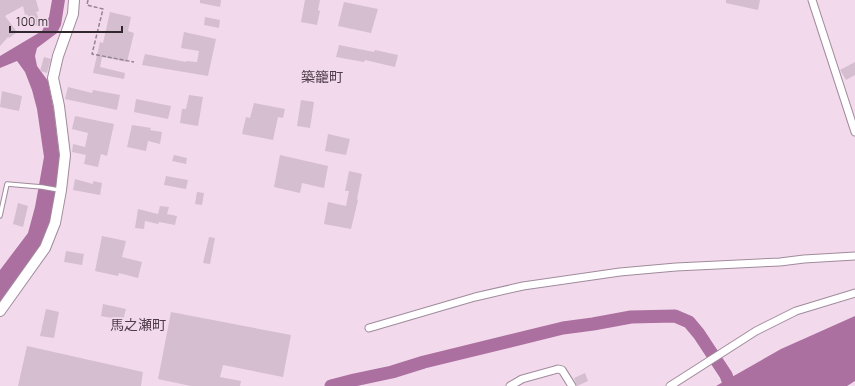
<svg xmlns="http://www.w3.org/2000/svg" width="855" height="386" viewBox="0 0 855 386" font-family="Manrope,'Noto Sans JP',sans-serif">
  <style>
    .water { fill: #ab6fa0 }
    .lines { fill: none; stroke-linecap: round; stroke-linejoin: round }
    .river { stroke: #ab6fa0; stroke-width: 13 }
    .building { fill: #d5bed0 }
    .lane-casing { stroke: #a08b9c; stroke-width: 5.5 }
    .street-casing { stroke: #a08b9c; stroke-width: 9 }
    .secondary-casing { stroke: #a08b9c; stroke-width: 12 }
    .path { stroke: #948490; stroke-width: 1.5; stroke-dasharray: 4 2; stroke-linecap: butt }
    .lane { stroke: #fff; stroke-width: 3.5 }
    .street { stroke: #fff; stroke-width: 7 }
    .secondary { stroke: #fff; stroke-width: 10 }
    .labels { text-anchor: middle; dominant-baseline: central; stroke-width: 3.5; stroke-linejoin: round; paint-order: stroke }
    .quarter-label { font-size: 14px; fill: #4f3c4b; stroke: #f2daec }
  </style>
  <rect width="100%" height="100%" fill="#f2daec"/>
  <!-- water -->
  <g class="water">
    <polygon points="52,0 65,0 61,25 57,33 37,48 35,56 37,66 48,81 54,111 60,161 54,207 45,238 27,266 0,302 0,270 28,233 35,207 44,157 37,109 32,90 25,72 17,61 0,68 0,56 42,31 49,17"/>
    <polygon points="855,316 855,381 847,386 716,386 781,349"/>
  </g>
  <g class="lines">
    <!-- river -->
    <polyline class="river" points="331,386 354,380 392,372 424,362 563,328 593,324 631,317 675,316 689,322 699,334 726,375 730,386"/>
  </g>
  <!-- building -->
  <g class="building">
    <polygon points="0,0 36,0 39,11 36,12 41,23 33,27 27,14 25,15 23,6 5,16 17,32 9,38 8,37 0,46"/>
    <polygon points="200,0 221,0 220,7 200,3"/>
    <polygon points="305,0 320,0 318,10 320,11 317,25 301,22"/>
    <polygon points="726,0 760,0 758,10 726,3"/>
    <polygon points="344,2 378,9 371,33 338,26"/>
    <polygon points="110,12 131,17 128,31 134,33 127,62 102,57 100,67 125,73 124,79 93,73 100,42 103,43"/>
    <polygon points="205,17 220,20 219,28 204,25"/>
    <polygon points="184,32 216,39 208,76 142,65 145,54 186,62 186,61 197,62 199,51 181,48"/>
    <polygon points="339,45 374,52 375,50 398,55 395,67 365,60 364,62 336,57"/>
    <polygon points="44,57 51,59 47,73 40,71"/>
    <polygon points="855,62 855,75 846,80 840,70"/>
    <polygon points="68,87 92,93 93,90 120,95 117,110 65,99"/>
    <polygon points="2,91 22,96 19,111 0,107"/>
    <polygon points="189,95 203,97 198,126 180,123 182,109 186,109"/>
    <polygon points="136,99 171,106 168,119 134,112"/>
    <polygon points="301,100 314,102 310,128 297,126"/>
    <polygon points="254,103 285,109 283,118 278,117 273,140 242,134 246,117 250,118"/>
    <polygon points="75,116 114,124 107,156 101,154 98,167 84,164 86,155 72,152 73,144 85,147 88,133 72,129"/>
    <polygon points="132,125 151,128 150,130 162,132 160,144 148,141 146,151 127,147"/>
    <polygon points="328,134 350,139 346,155 325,151"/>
    <polygon points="174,155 187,158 186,164 172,161"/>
    <polygon points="280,155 328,166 324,188 302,183 300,193 274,187"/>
    <polygon points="349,171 362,174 357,199 358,200 351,229 324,224 328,202 346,206 349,191 345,191"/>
    <polygon points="166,176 188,180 186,189 164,185"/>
    <polygon points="75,179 93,184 93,181 102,183 100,195 73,190"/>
    <polygon points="197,192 204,193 202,205 195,204"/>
    <polygon points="18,203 28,206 23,227 13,224"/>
    <polygon points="160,206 169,207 167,214 177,216 175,225 159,222 158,224 145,221 144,229 135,228 138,209 158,214"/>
    <polygon points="102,236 126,241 122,257 142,262 138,278 119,273 118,276 95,271"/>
    <polygon points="209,237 215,238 210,264 203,263"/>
    <polygon points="66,251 84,254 82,265 64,262"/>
    <polygon points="103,304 126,309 123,320 101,316"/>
    <polygon points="46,309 59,312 54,338 40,336"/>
    <polygon points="171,312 291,335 283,377 223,365 220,377 241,381 240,386 191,386 158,379"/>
    <polygon points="27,346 143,372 141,386 18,386"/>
    <polygon points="585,373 588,381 577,386 574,378"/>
  </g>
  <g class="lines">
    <!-- lane casing -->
    <g class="lane-casing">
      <polyline id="lane" points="0,216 7,184 42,187 59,190"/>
    </g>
    <!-- street casing -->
    <g class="street-casing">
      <g id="street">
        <polyline points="812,0 855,132"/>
        <polyline points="369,328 475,297 523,286 620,272 676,267 780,262 804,259 855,256"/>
        <polyline points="510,386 522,379 558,369 562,370 572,386"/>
        <polyline points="670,386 756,331 796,311 855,293"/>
      </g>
    </g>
    <!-- secondary casing -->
    <g class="secondary-casing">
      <polyline id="secondary" points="0,311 45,248 55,223 61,190 65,155 59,106 53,78 58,56 73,14 74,0"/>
    </g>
    <!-- path -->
    <polyline class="path" points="88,0 87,5 103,9 92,54 134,62"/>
    <!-- lane -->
    <use href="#lane" class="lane"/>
    <!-- street -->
    <use href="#street" class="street"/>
    <!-- secondary -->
    <use href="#secondary" class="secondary"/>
  </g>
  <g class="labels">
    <!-- quarter labels -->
    <g class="quarter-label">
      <text x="322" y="76">築籠町</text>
      <text x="138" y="324">馬之瀬町</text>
    </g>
  </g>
  <!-- scale -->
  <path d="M10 26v6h112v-6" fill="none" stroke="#31282f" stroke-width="2"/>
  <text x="16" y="26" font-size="12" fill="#31282f" stroke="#f2daec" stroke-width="3" paint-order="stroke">100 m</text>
</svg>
